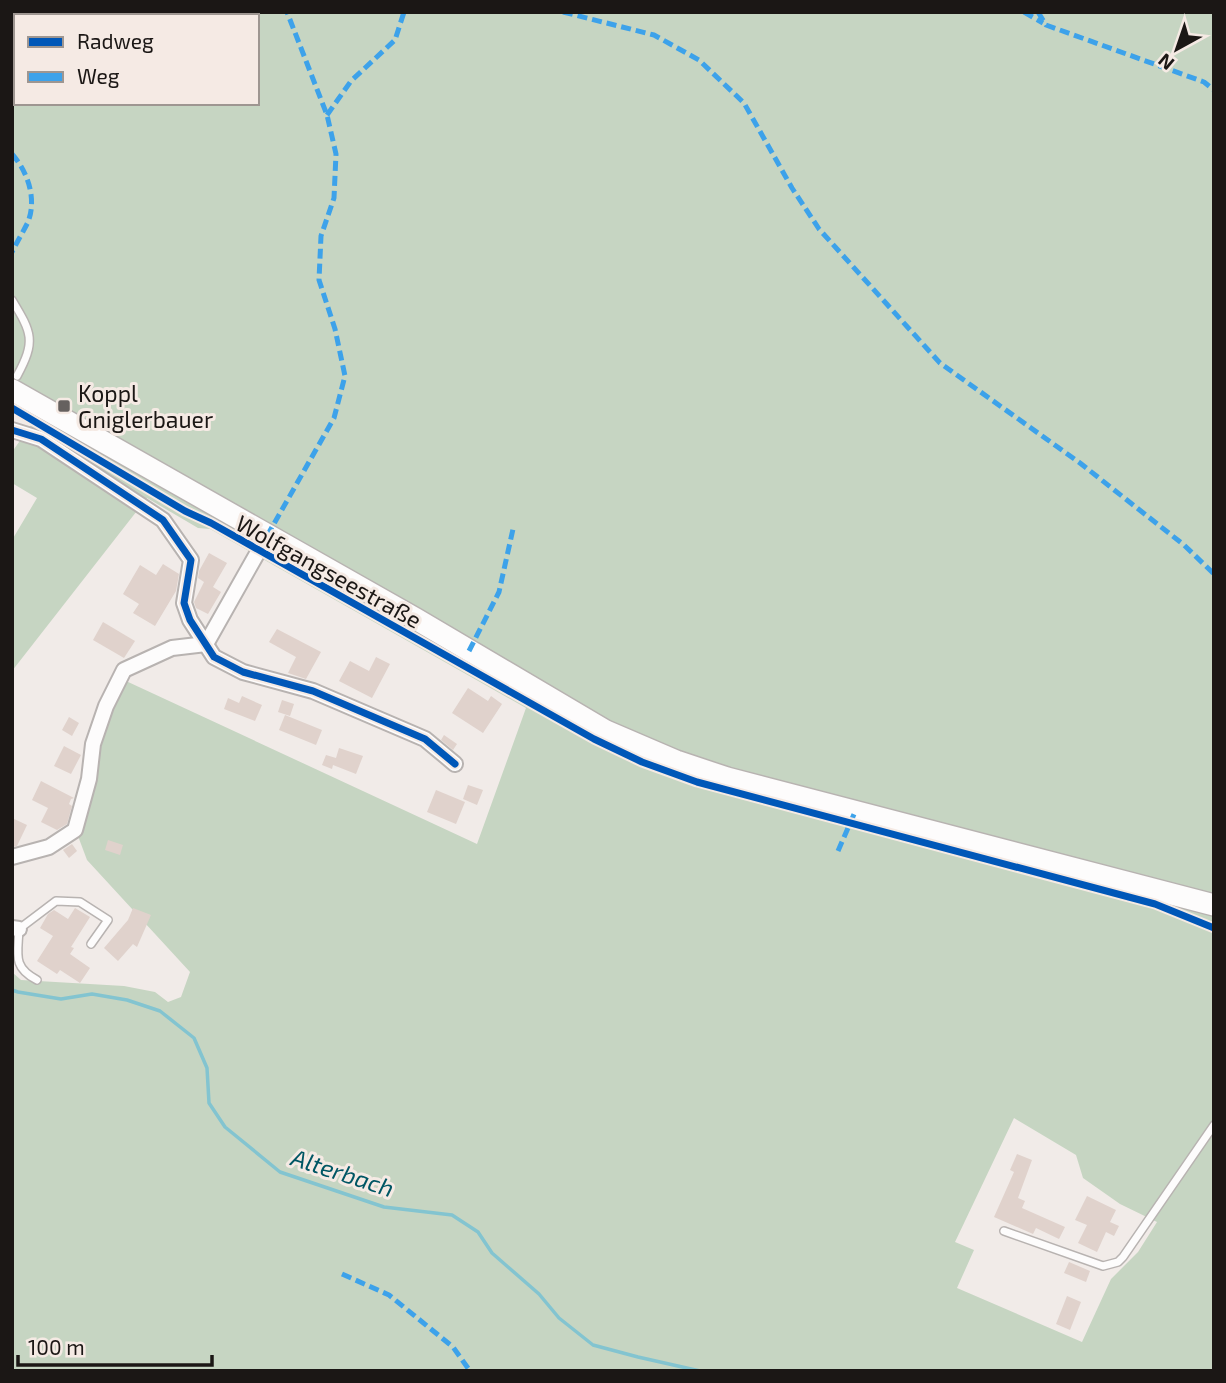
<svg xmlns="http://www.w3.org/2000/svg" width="1226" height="1383" viewBox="0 0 1226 1383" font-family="'Exo 2',sans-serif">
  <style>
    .green { fill: #c6d5c2; fill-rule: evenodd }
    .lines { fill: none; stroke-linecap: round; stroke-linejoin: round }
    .stream { stroke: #83c4d0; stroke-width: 3.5 }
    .building { fill: #e0d2cc }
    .lane-casing { stroke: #b8b3b1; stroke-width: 10 }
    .street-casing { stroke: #b8b3b1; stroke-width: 18 }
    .primary-casing { stroke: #b8b3b1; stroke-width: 24 }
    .lane { stroke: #fdfcfc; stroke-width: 7 }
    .street { stroke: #fdfcfc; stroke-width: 14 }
    .primary { stroke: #fdfcfc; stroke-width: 21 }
    .quiet { stroke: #3da2ea; stroke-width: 5; stroke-dasharray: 10 5; stroke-linecap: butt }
    .cycleway-casing { stroke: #f5eae4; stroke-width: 11 }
    .cycleway { stroke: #0057b8; stroke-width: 7 }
    .poi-dot { fill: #66615f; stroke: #f5eae4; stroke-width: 2.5 }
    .labels { text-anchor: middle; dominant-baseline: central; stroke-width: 6; stroke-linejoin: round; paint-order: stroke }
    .poi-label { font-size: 23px; fill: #1b1715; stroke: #f5eae4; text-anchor: start }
    .street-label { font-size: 23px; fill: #1b1715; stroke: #f5eae4 }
    .water-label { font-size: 24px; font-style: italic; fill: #005664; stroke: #f5eae4 }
  </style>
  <rect width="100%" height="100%" fill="#f1ebe8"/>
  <!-- green -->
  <path class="green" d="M12,12H1214V1371H12V972L21,980L124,986L155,992L168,1002L181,997L190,972L87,860L78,836L92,795L100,730L126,681L477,844L526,708L210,529L198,528L147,498L12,671V540L37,498L12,483V452L31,425L12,414ZM16,16H257V103H16ZM1014,1118L1076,1155L1083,1178L1120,1204L1157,1222L1138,1252L1111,1279L1082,1342L957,1288L974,1250L955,1242Z"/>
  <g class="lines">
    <!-- stream -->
    <polyline class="stream" points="12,990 18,992 61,999 92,994 127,1000 160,1011 194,1038 207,1068 209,1103 225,1127 280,1172 384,1207 452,1215 478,1232 492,1253 539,1294 559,1318 593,1345 638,1357 700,1371"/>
  </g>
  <!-- building -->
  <g class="building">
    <polygon points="209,553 227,563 213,587 221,592 208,614 196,608 194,602 204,582 198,578 199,571"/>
    <polygon points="163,564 179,574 176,591 155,626 133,613 139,604 123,594 140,565 156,575"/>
    <polygon points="103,622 135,641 124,658 93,640"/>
    <polygon points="277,629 321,652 306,679 288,673 296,657 269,642"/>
    <polygon points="376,657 390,664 372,698 339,681 350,661 369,671"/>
    <polygon points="468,688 488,701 491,696 502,704 483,733 452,713"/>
    <polygon points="242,696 262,705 255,721 224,709 228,698 239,703"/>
    <polygon points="282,700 294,704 290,716 278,712"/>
    <polygon points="285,715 322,730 316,745 279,730"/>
    <polygon points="69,717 79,723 72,736 62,730"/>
    <polygon points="444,735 457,744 453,750 441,740"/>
    <polygon points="64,746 81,755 71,774 54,766"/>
    <polygon points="339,748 363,756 356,774 333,765 332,769 322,765 326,755 336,758"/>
    <polygon points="41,781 74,798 71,799 69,804 72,806 67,824 57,830 41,822 48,808 32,800"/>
    <polygon points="468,785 483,790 477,805 463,799"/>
    <polygon points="436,790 465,802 456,824 427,812"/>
    <polygon points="12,818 27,825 17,846 12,847"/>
    <polygon points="108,840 123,845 120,855 105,850"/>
    <polygon points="72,844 77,851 69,858 63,850"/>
    <polygon points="75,908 90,917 71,947 74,948 70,954 90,968 80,983 60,970 57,974 37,961 53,936 40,928 48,914 54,910 68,919"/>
    <polygon points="133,908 151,915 137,947 133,944 118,961 104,948 128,920"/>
    <polygon points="1017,1154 1032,1160 1018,1198 1025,1201 1022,1208 1065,1227 1059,1239 1036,1228 1033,1234 994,1217 1014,1172 1010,1170"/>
    <polygon points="1087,1196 1116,1210 1110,1222 1119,1226 1114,1236 1106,1232 1097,1252 1078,1243 1087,1225 1075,1220"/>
    <polygon points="1069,1262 1090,1271 1086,1282 1064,1273"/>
    <polygon points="1067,1296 1081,1302 1070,1330 1056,1324"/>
  </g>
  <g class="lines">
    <!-- lane casing -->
    <g class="lane-casing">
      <g id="lane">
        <path d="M12,300C32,333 36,341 17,376"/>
        <path d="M37,980C12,967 18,954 19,929L56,901L80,902L108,920L91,944"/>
        <polyline points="1004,1231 1103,1266 1118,1262 1123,1257 1214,1125"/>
      </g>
    </g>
    <!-- street casing -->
    <g class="street-casing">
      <g id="street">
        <polyline points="12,430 41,439 163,520 191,560 184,603 190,620 214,657 243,672 313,691 425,739 455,764"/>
        <polyline points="12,857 49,847 75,830 89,779 93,744 106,706 124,670 172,648 206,644 267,536"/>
        <polyline points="12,928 19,929"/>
      </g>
    </g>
    <!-- primary casing -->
    <g class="primary-casing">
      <polyline id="primary" points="12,390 416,619 606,731 676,761 727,778 1214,905"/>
    </g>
    <!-- lane -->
    <use href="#lane" class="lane"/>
    <!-- street -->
    <use href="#street" class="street"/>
    <!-- primary -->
    <use href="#primary" class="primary"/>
    <!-- quiet -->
    <g class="quiet">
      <polyline points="563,12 654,35 699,60 744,103 792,188 819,229 940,363 1080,463 1184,545 1214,574"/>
      <polyline points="1024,12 1043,23"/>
      <polyline points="1038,12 1046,25 1204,82 1214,90"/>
      <polyline points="327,115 351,81 395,40 404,12"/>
      <path d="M12,154C28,172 37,199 28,222C23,232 17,242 12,252"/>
      <polyline points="267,536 334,418 345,376 335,329 319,280 321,236 334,198 336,154 327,115 287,12"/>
      <polyline points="469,651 499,592 513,529"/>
      <polyline points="838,851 855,812"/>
      <polyline points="342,1274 389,1295 453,1347 470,1371"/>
    </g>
    <!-- cycleway casing -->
    <g class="cycleway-casing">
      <g id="cycleway">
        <polyline points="12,408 185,511 211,523 594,739 642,762 697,782 1155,904 1214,928"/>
        <polyline points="12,430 41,439 163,520 191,560 184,603 190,620 214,657 243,672 313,691 425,739 455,764"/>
      </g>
    </g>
    <!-- cycleway -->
    <use href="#cycleway" class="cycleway"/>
  </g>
  <!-- markers -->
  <rect class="poi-dot" x="57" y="399" width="14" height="14" rx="3.5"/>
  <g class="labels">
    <!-- poi labels -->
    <g class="poi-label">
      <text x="78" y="393">Koppl<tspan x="78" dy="26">Gniglerbauer</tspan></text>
    </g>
    <!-- street labels -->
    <g class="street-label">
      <text transform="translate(329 571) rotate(29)">Wolfgangseestraße</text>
    </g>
    <!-- water labels -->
    <g class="water-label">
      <text transform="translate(343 1172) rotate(18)">Alterbach</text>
    </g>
  </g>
  <!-- border -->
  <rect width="1226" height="1383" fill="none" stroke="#1b1715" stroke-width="28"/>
  <!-- legend -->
  <rect x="14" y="14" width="245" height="91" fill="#f5eae4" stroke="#9e9691" stroke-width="2"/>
  <rect x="28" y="37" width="35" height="10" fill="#0057b8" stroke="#9e9691" stroke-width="2"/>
  <text x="77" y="49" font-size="21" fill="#1b1715">Radweg</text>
  <rect x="28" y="72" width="35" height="10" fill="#3da2ea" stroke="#9e9691" stroke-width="2"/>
  <text x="77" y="84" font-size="21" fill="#1b1715">Weg</text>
  <!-- north arrow -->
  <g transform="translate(1177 49) rotate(220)" stroke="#f5eae4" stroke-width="5" paint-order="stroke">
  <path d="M0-5L12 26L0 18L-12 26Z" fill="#1b1715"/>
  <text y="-10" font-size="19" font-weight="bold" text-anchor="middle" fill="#1b1715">N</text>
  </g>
  <!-- scale -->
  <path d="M18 1355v10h194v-10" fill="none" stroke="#1b1715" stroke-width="3.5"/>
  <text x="28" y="1355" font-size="21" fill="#1b1715" stroke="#f5eae4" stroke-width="5" paint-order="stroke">100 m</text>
</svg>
